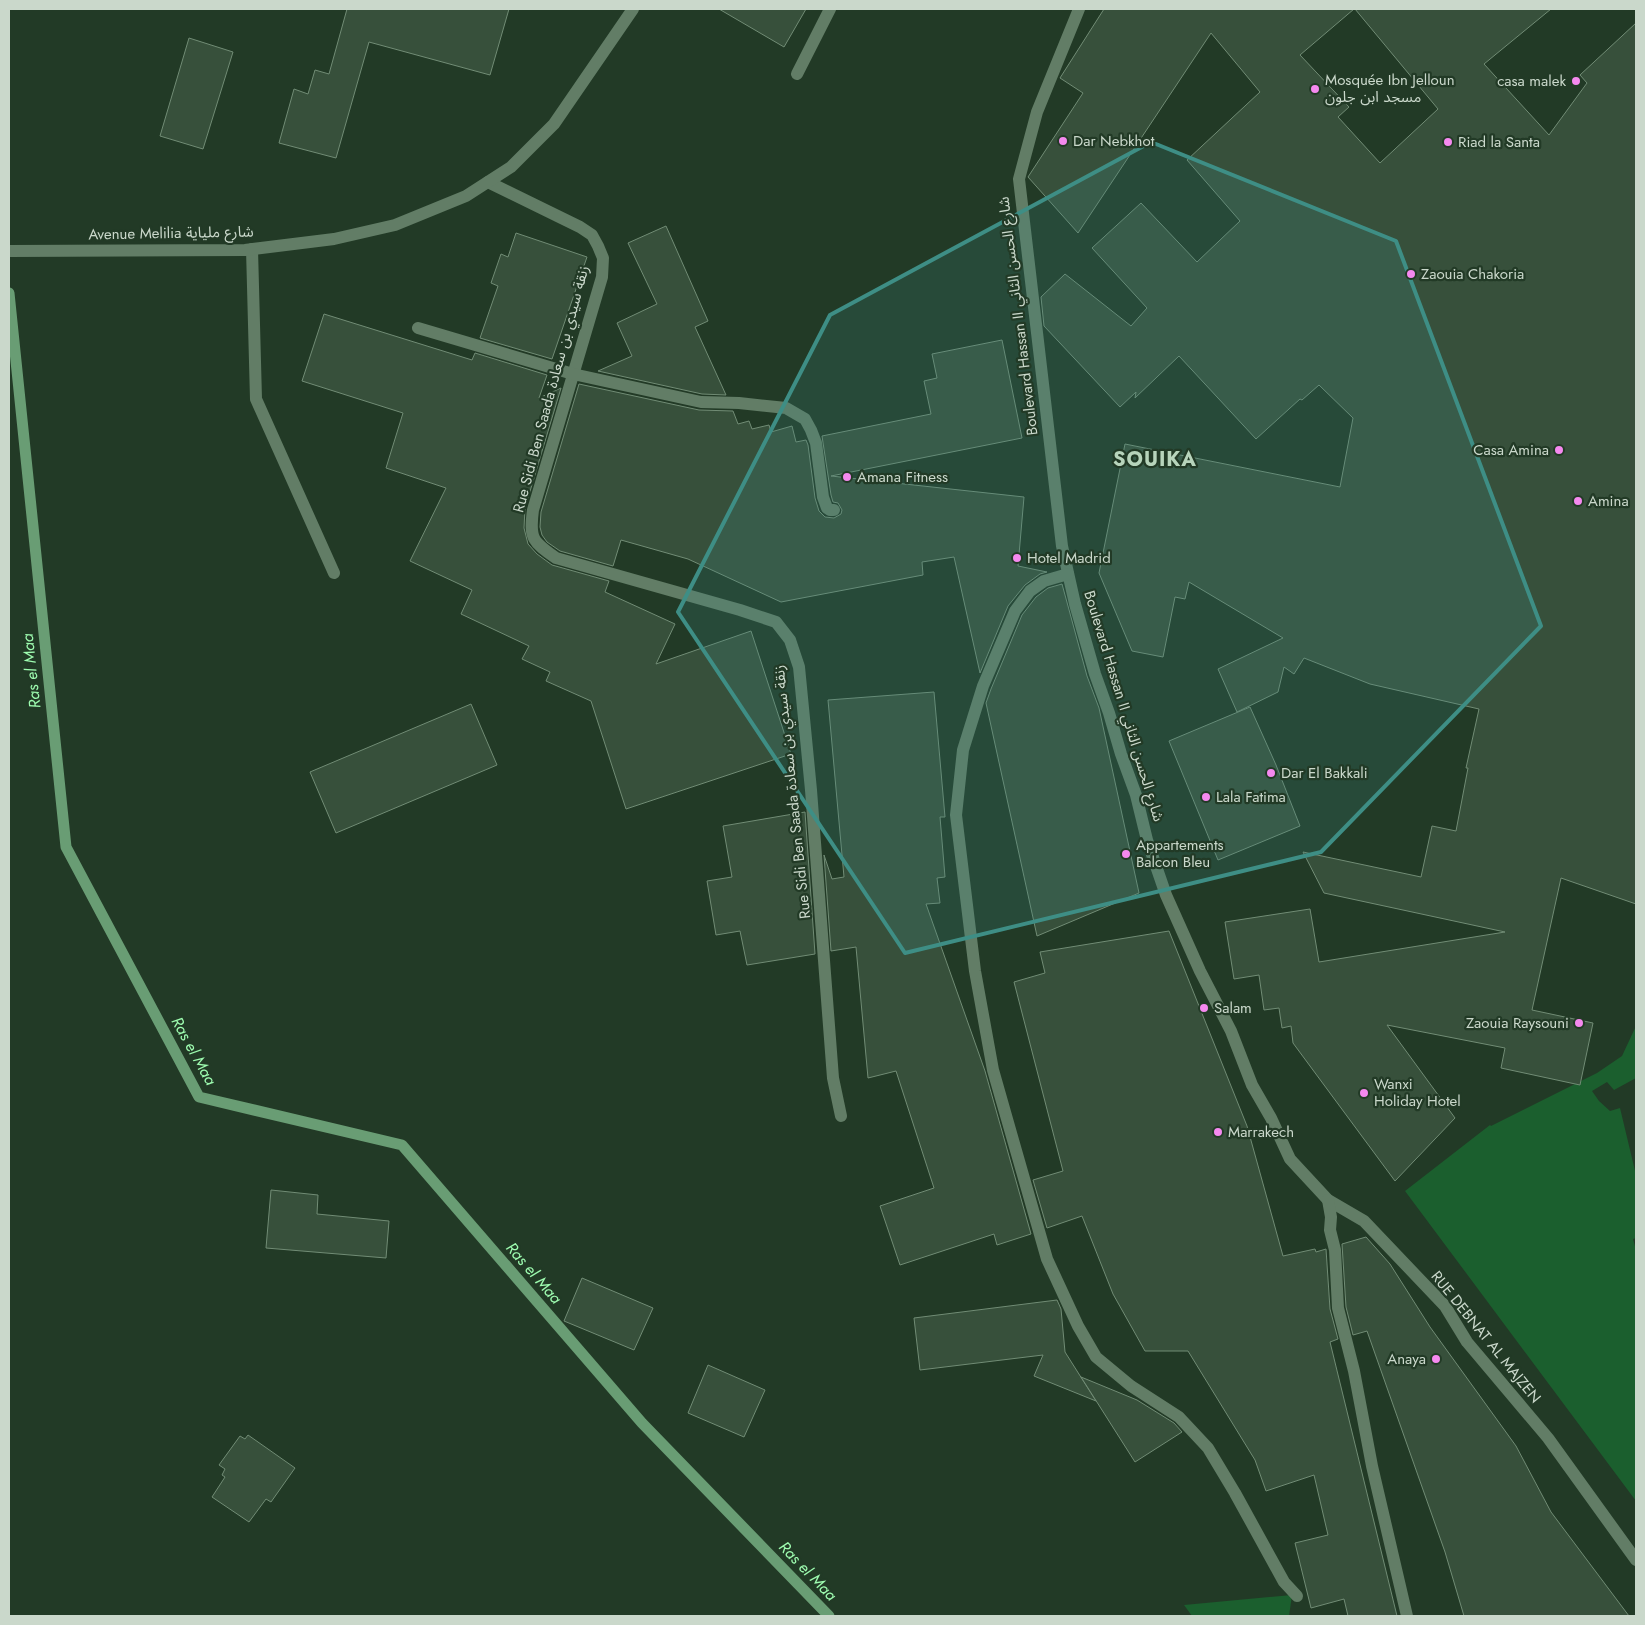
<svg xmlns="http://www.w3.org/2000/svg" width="1645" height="1625" viewBox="0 0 1645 1625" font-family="Jost,'Noto Sans Arabic',sans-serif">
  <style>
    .green { fill: #1b5f2e }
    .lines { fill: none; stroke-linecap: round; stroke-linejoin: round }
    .stream { stroke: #699d74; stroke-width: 11 }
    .building { fill: #37503b; stroke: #718c75 }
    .minor { stroke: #627d66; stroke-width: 12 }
    .marked { fill: #3e8e85; fill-opacity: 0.2; stroke: #3e8e85; stroke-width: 4; stroke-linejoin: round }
    .poi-dot { fill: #f589ef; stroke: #223a26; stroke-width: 2 }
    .labels { text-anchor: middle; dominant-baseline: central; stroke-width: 4.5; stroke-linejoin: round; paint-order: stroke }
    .poi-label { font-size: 15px; fill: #cad8cb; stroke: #223a26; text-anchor: start }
    .street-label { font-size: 15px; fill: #cad8cb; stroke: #223a26 }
    .water-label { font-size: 16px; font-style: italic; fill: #9efcb0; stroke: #223a26 }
    .district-label { font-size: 20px; font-weight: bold; letter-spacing: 1px; fill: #b7d4bb; stroke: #223a26 }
  </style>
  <rect width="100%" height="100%" fill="#223a26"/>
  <!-- green -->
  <g class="green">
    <polygon points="1636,1026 1636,1078 1614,1090 1607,1082 1592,1091 1599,1101 1610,1111 1620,1108 1636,1175 1636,1238 1633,1239 1636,1250 1636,1501 1405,1191 1490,1125 1491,1126 1597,1073 1622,1056"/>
    <polygon points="1292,1595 1289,1616 1192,1616 1184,1605"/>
  </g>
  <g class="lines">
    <!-- stream -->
    <polyline class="stream" points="9,293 66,847 199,1097 402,1145 642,1423 829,1616"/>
  </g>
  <!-- building -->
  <g class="building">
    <polygon points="347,9 509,9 490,75 369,42 336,158 279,143 294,89 308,94 315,70 329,74"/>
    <polygon points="719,9 806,9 784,47"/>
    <polygon points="1104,9 1354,9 1300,55 1349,107 1338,117 1380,163 1438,109 1355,9 1551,9 1484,64 1549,135 1587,83 1580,75 1636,23 1636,904 1561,878 1532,1010 1593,1023 1580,1085 1501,1068 1505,1048 1387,1025 1455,1118 1395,1181 1293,1043 1291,1026 1282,1028 1279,1008 1264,1010 1259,975 1234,979 1225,922 1310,909 1319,962 1505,932 1324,893 1303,852 1421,877 1432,826 1456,831 1468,768 1466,768 1479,709 1370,684 1304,658 1294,674 1284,667 1278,692 1237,712 1218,669 1283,638 1189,582 1185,599 1175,597 1163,657 1132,651 1099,573 1125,444 1340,487 1353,418 1319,385 1302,400 1300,399 1256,439 1179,356 1135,398 1136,392 1120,407 1044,326 1041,297 1065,274 1131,326 1147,308 1092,248 1141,203 1197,262 1240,221 1187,160 1260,92 1211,33 1078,233 1028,177 1083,93 1060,78"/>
    <polygon points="189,38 233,52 203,149 160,136"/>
    <polygon points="666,226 708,321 695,327 726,395 702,394 598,371 632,356 617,323 657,304 628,243"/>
    <polygon points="516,233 587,257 552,359 480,338 498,286 491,283 501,254 508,257"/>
    <polygon points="324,314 472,360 475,353 547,375 539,398 561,388 525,508 524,528 528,544 537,554 552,565 609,581 605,592 675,624 656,664 751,631 791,754 626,809 591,701 546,681 550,672 522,659 529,646 461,614 472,590 410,561 446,488 386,468 403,413 302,381"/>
    <polygon points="1002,340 1022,438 831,476 1024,497 1018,566 1047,572 1040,574 1025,585 1008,606 980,673 954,557 922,562 923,575 781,602 688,559 621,540 613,566 560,551 547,542 542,535 540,527 541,512 579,384 699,410 733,411 738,424 749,421 752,429 769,425 771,432 792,426 796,442 806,440 808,445 815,498 819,511 825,517 834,518 841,514 842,510 838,503 833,502 831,495 822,436 931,414 924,381 937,378 932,354"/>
    <polygon points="1062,584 1087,676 1099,708 1139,893 1037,936 986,703 991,689 1022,615 1036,597 1048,588"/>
    <polygon points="934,692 945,817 940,817 945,877 937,878 940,903 926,904 985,1071 1031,1234 997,1245 994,1234 900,1265 880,1206 934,1188 896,1071 868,1078 856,947 831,951 824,855 832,879 844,877 828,700"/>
    <polygon points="471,704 497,765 336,833 310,772"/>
    <polygon points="1250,707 1276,765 1300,826 1218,860 1169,741"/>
    <polygon points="805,812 815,954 747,965 740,931 716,935 707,881 732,877 723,826"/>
    <polygon points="1169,931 1247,1126 1283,1256 1315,1249 1316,1252 1326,1249 1330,1309 1338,1339 1330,1342 1397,1616 1348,1616 1344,1599 1311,1608 1295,1543 1328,1535 1314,1475 1266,1491 1255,1460 1188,1351 1145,1351 1113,1294 1082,1216 1047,1228 1033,1180 1063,1171 1014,982 1045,973 1040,952"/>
    <polygon points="271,1190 318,1195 317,1214 389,1221 386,1258 266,1248"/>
    <polygon points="1366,1237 1390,1264 1430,1327 1516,1446 1551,1512 1629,1616 1464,1616 1445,1552 1367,1331 1353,1335 1346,1307 1342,1244"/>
    <polygon points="582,1278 653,1308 634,1350 564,1321"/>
    <polygon points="1057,1300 1061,1309 1065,1352 1096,1401 1034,1376 1043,1355 920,1370 914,1318"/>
    <polygon points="708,1365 765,1390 744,1437 688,1413"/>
    <polygon points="1081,1377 1137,1400 1174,1423 1182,1432 1135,1462"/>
    <polygon points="248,1435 295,1468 271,1502 266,1499 249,1522 212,1497 225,1477 222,1475 225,1469 219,1465 240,1436 245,1439"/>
  </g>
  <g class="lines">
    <!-- minor -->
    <g class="minor">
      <polyline points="1079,9 1037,112 1019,179 1062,546 1075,604 1095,674 1109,713 1121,754 1136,795 1147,840 1166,895 1200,971 1231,1031 1252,1085 1271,1118 1290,1159 1328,1200 1364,1221 1445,1306 1467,1342 1548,1438 1636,1560"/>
      <polyline points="797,74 830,9"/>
      <path d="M488,182L580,227L592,235L598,246L603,258L602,277L533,510C529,539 533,542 556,558L740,610L776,622L790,640L799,667L811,790L833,1078L841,1116"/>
      <polyline points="252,249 256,399 334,573"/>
      <polyline points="9,251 245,250 334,239 395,225 466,196 511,167 554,124 633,9"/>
      <polyline points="418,328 573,374 701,402 739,403 786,408 805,419 811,430 816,443 823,497 827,508 830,510 834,510"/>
      <polyline points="1068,574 1044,581 1030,591 1015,611 983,686 963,750 956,815 975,971 993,1070 1047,1259 1078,1326 1096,1357 1131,1386 1179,1417 1208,1448 1235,1493 1284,1582 1297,1596"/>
      <polyline points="1328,1200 1331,1217 1330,1230 1335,1250 1338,1308 1354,1371 1372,1466 1407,1616"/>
    </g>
  </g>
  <!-- marked area -->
  <path class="marked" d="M1151,142L1396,241L1541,626L1321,852L905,953L678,612L830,315Z"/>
  <!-- markers -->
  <g class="poi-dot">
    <circle cx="1576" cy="81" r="5"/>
    <circle cx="1315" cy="89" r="5"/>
    <circle cx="1063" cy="141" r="5"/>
    <circle cx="1448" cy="142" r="5"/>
    <circle cx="1411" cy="274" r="5"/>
    <circle cx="1559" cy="450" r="5"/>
    <circle cx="847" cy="477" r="5"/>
    <circle cx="1578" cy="501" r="5"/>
    <circle cx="1017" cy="558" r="5"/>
    <circle cx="1271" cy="773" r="5"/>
    <circle cx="1206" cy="797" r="5"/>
    <circle cx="1126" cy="854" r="5"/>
    <circle cx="1204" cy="1008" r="5"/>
    <circle cx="1579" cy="1023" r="5"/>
    <circle cx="1364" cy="1093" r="5"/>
    <circle cx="1218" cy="1132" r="5"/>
    <circle cx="1436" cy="1359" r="5"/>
  </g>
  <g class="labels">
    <!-- poi labels -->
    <g class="poi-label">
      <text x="1325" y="80">Mosquée Ibn Jelloun<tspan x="1325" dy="17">مسجد ابن جلون</tspan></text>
      <text x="1566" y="81" text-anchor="end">casa malek</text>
      <text x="1073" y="141">Dar Nebkhot</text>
      <text x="1458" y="142">Riad la Santa</text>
      <text x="1421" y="274">Zaouia Chakoria</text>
      <text x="1549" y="450" text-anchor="end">Casa Amina</text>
      <text x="857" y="477">Amana Fitness</text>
      <text x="1588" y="501">Amina</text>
      <text x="1027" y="558">Hotel Madrid</text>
      <text x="1281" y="773">Dar El Bakkali</text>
      <text x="1216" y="797">Lala Fatima</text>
      <text x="1136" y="845">Appartements<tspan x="1136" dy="17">Balcon Bleu</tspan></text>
      <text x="1214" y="1008">Salam</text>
      <text x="1569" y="1023" text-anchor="end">Zaouia Raysouni</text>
      <text x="1374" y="1084">Wanxi<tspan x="1374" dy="17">Holiday Hotel</tspan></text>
      <text x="1228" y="1132">Marrakech</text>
      <text x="1426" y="1359" text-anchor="end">Anaya</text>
    </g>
    <!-- street labels -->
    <g class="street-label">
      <text transform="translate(171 233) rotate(-1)">Avenue Melilia شارع ملياية</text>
      <text transform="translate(1018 316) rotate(-97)">Boulevard Hassan II شارع الحسن الثاني</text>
      <text transform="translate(551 389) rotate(-75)">Rue Sidi Ben Saada زنقة سيدي بن سعادة</text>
      <text transform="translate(1124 706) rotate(73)">Boulevard Hassan II شارع الحسن الثاني</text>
      <text transform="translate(792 792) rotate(-96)">Rue Sidi Ben Saada زنقة سيدي بن سعادة</text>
      <text transform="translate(1486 1337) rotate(51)">RUE DEBNAT AL MAJZEN</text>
    </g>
    <!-- water labels -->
    <g class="water-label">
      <text transform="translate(31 671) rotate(-96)">Ras el Maa</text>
      <text transform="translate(194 1051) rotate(61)">Ras el Maa</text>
      <text transform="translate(534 1273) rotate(49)">Ras el Maa</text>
      <text transform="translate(808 1571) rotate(46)">Ras el Maa</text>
    </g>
    <!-- district labels -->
    <g class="district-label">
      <text x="1155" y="459">SOUIKA</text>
    </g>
  </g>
  <!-- border -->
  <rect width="1645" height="1625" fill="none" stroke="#cad8cb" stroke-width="20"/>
</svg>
